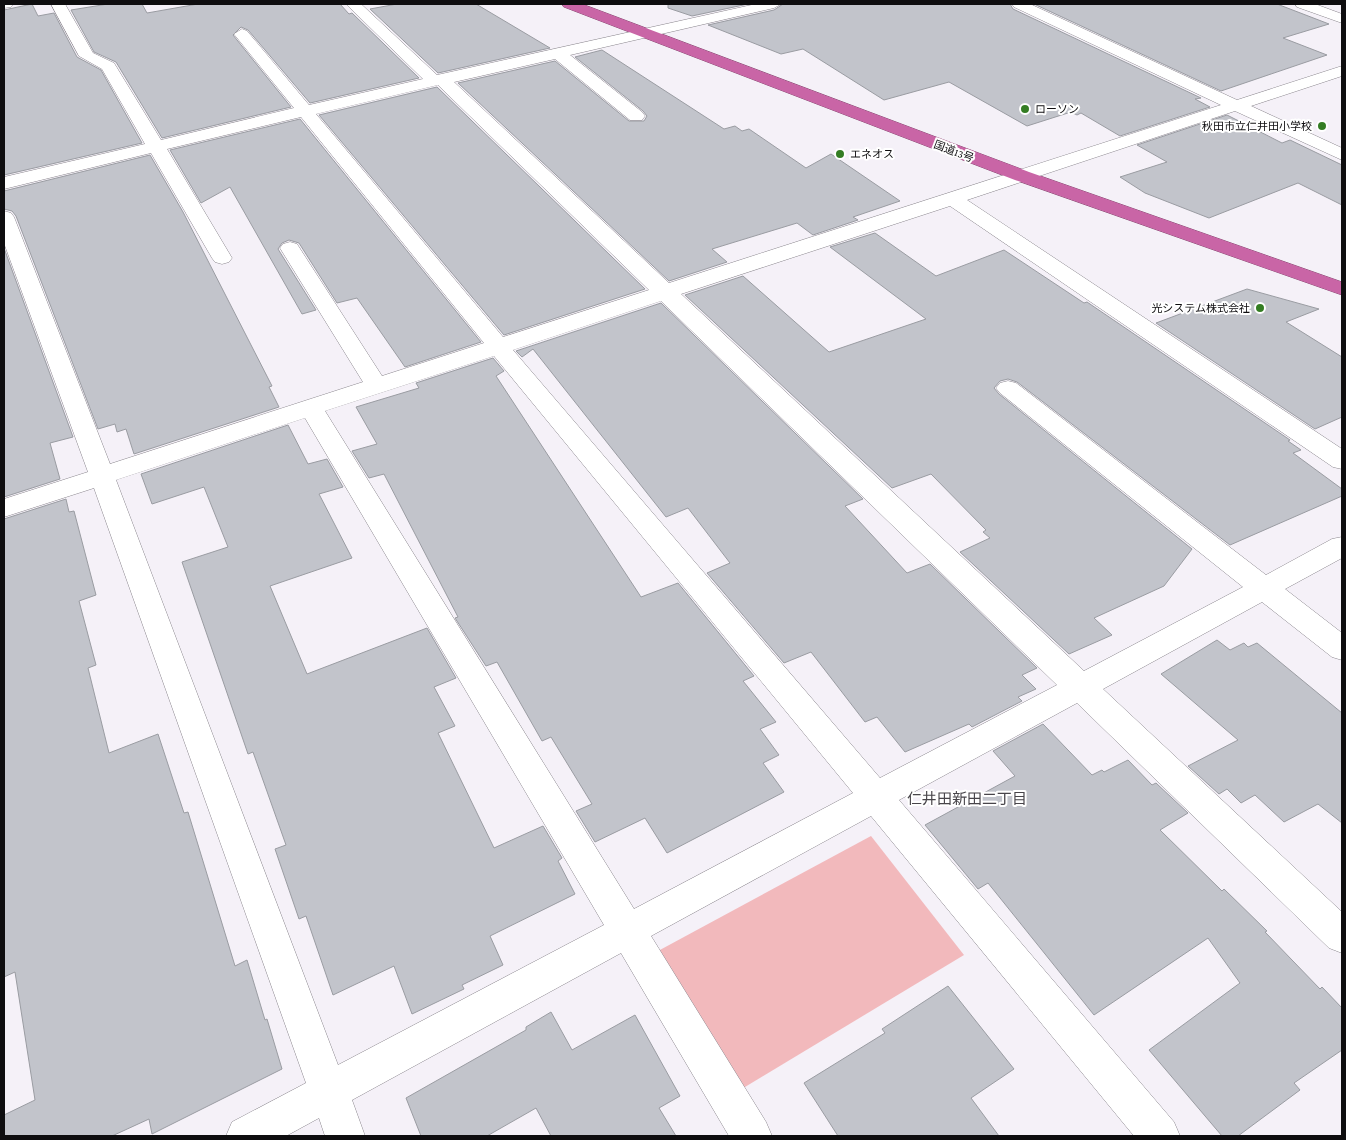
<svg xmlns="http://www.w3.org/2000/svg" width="1346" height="1140" viewBox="0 0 1346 1140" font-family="'Crimson Pro','Noto Sans JP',serif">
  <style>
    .green { fill: #f2b9bc }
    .building { fill: #c2c4cb; stroke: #9a9ca2 }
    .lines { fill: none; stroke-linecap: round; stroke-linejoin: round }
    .minor-casing { stroke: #8b878e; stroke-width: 1 }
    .highway-casing { stroke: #884671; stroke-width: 1 }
    .minor { fill: #fff; fill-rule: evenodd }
    .highway { fill: #c965a6; fill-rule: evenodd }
    .poi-dot { fill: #347d23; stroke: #fff; stroke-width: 2 }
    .labels { text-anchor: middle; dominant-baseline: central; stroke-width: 4; stroke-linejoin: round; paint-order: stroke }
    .far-poi-label { font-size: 11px; fill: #0e0d0f; stroke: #fff; text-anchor: start }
    .far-street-label { font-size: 11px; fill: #0e0d0f; stroke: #fff }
    .neighbourhood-label { font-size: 15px; fill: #48454a; stroke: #fff }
  </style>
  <rect width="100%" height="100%" fill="#f5f1f8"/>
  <!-- green -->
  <polygon class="green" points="871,836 964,955 740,1090 658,951"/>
  <!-- building -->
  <g class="building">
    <polygon points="32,4 38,16 54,13 77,57 101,70 142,143 4,175 4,10"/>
    <polygon points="108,4 142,4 147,13 198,4 340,4 349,14 352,13 419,78 310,103 248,30 241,27 233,35 291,107 162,138 116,62 94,52 71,10"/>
    <polygon points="397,4 476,4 550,48 438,73 370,9"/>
    <polygon points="668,4 748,4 692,16 668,8"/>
    <polygon points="783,4 1010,4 1013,9 1201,98 1195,99 1210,107 1120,136 1081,113 1077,115 1071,112 1027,126 949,82 884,100 803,49 781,54 708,25 774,10"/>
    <polygon points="1034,4 1277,4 1329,24 1283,38 1327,55 1221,91"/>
    <polygon points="602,50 724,129 735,126 742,131 749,129 806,168 831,154 900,201 853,217 858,220 813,235 797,223 712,249 727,262 669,281 458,83 555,61 629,121 644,121 647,116 643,111 575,57"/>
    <polygon points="437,87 645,289 504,335 319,115"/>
    <polygon points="1227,115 1282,143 1290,140 1342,165 1342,205 1298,183 1209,218 1145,193 1120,177 1167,162 1137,145"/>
    <polygon points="300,119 481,342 405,367 357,298 337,303 299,243 289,240 282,243 278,249 316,310 302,314 230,187 201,203 170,150"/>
    <polygon points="150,155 183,212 272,386 269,387 279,407 134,454 126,429 117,432 115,424 98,429 16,216 12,211 4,209 4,191"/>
    <polygon points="875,233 936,276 1004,250 1084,303 1087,302 1290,440 1288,441 1301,450 1293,453 1342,489 1342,496 1230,545 1017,382 1008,379 1000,381 994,388 999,394 1192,549 1164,586 1094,618 1112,635 1069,654 960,552 990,538 983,532 986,530 931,474 892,488 685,295 743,276 829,352 926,319 830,247"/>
    <polygon points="4,248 73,437 50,443 60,479 4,497"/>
    <polygon points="1247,289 1319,309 1286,322 1342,357 1342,417 1315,429 1156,323"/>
    <polygon points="661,303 863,499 845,506 907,573 930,564 1037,668 1022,675 1036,689 1018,697 1022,701 972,727 969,724 905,752 877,717 865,722 811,652 784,663 707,573 730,563 688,508 666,517 533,349 522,357 516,351"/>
    <polygon points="493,358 504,371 496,376 641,597 678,583 754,676 743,681 776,722 760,729 779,755 763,763 784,792 667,853 645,818 595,842 576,811 592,804 551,737 542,741 497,662 486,666 455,618 458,617 384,474 369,478 352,451 377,444 356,407 419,388 416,383"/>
    <polygon points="288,425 308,464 327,459 343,487 319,494 352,558 270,586 307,674 427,628 456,678 434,687 455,726 438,733 494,848 543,826 562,858 558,861 575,894 490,936 503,965 462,985 464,989 412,1014 394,966 333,995 306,916 299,919 275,849 286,845 253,752 248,754 182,562 228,547 204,487 152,504 141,474"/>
    <polygon points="66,499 69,512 74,511 96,595 79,601 96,665 88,668 109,753 158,734 184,813 188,812 235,966 247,960 265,1020 267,1019 282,1069 152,1134 149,1119 112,1136 4,1136 4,1115 35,1100 15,972 4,977 4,519"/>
    <polygon points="1217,640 1230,650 1244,643 1248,647 1257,643 1342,713 1342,823 1318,804 1284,822 1255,795 1241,803 1227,789 1219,794 1188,766 1238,740 1161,674"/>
    <polygon points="1043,724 1092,775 1102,770 1104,772 1128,760 1152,785 1156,783 1188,813 1160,830 1222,891 1224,889 1267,931 1265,932 1320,989 1322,987 1342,1008 1342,1050 1294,1083 1300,1090 1238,1136 1222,1136 1149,1050 1240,983 1208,938 1094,1015 988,883 978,889 925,825 1015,776 993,751"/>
    <polygon points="948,986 1014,1069 971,1098 999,1136 838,1136 804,1083 885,1033 882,1029"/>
    <polygon points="551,1012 572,1050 635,1015 680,1096 659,1108 676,1136 551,1136 536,1108 487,1136 421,1136 406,1098 526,1030 526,1027"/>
  </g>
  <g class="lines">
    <!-- minor casing -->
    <g class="minor-casing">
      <g id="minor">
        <polygon points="4,4 13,4 11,7 4,8"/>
        <path d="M51,4H65L93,53L114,63L161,140L294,108L234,34L242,29L247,31L309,105L423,79L346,4H361L437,75L756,4H781L774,8L570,55L642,112L645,116L642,120H630L555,59L454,82L669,283L1221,105L1014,7L1012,4H1030L1237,100L1342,66V76L1251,106L1342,148V160L1235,111L967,200L1342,449V469L1333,467L950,206L681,294L1084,671L1243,587L1000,393L996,388L1000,383L1008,381L1016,383L1266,575L1332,539L1342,537V558L1285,589L1342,633V660L1332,657L1262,602L1103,689L1342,912V953L1329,948L1077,703L899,800L1174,1122L1180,1136H1134L871,816L651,936L766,1122L772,1136H729L621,953L352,1100L365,1136H325L319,1118L286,1136H226L232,1122L306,1083L94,488L4,517V499L88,472L4,243V211L11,213L14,217L110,464L363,382L280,248L283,244L290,242L297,244L382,376L484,343L301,117L167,149L232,258L229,262L222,264L215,262L212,258L151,153L4,189V177L145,144L102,69L79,56ZM438,85L649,290L503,337L316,114ZM661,301L1057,685L880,778L513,350ZM494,356L853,793L634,909L325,411ZM305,418L604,925L338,1065L116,480Z"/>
        <polygon points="1295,4 1315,4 1342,14 1342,23 1297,7"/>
      </g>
    </g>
    <!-- highway casing -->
    <g class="highway-casing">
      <polygon id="highway" points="562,4 582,4 1029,172 1342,282 1342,295 1015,180 564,7"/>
    </g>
    <!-- minor -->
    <use href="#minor" class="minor"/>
    <!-- highway -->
    <use href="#highway" class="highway"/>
  </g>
  <!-- markers -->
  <g class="poi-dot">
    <circle cx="1025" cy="109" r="5"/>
    <circle cx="1322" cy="126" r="5"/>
    <circle cx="840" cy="154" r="5"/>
    <circle cx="1260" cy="308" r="5"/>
  </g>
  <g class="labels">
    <!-- far-poi labels -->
    <g class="far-poi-label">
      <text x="1035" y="109">ローソン</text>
      <text x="1312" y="126" text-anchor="end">秋田市立仁井田小学校</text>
      <text x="850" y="154">エネオス</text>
      <text x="1250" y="308" text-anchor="end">光システム株式会社</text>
    </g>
    <!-- far-street labels -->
    <g class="far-street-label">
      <text transform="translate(954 151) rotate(21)">国道13号</text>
    </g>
    <!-- neighbourhood labels -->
    <g class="neighbourhood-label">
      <text x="967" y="799">仁井田新田二丁目</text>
    </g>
  </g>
  <!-- border -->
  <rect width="1346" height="1140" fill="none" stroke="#0e0d0f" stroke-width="10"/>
</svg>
